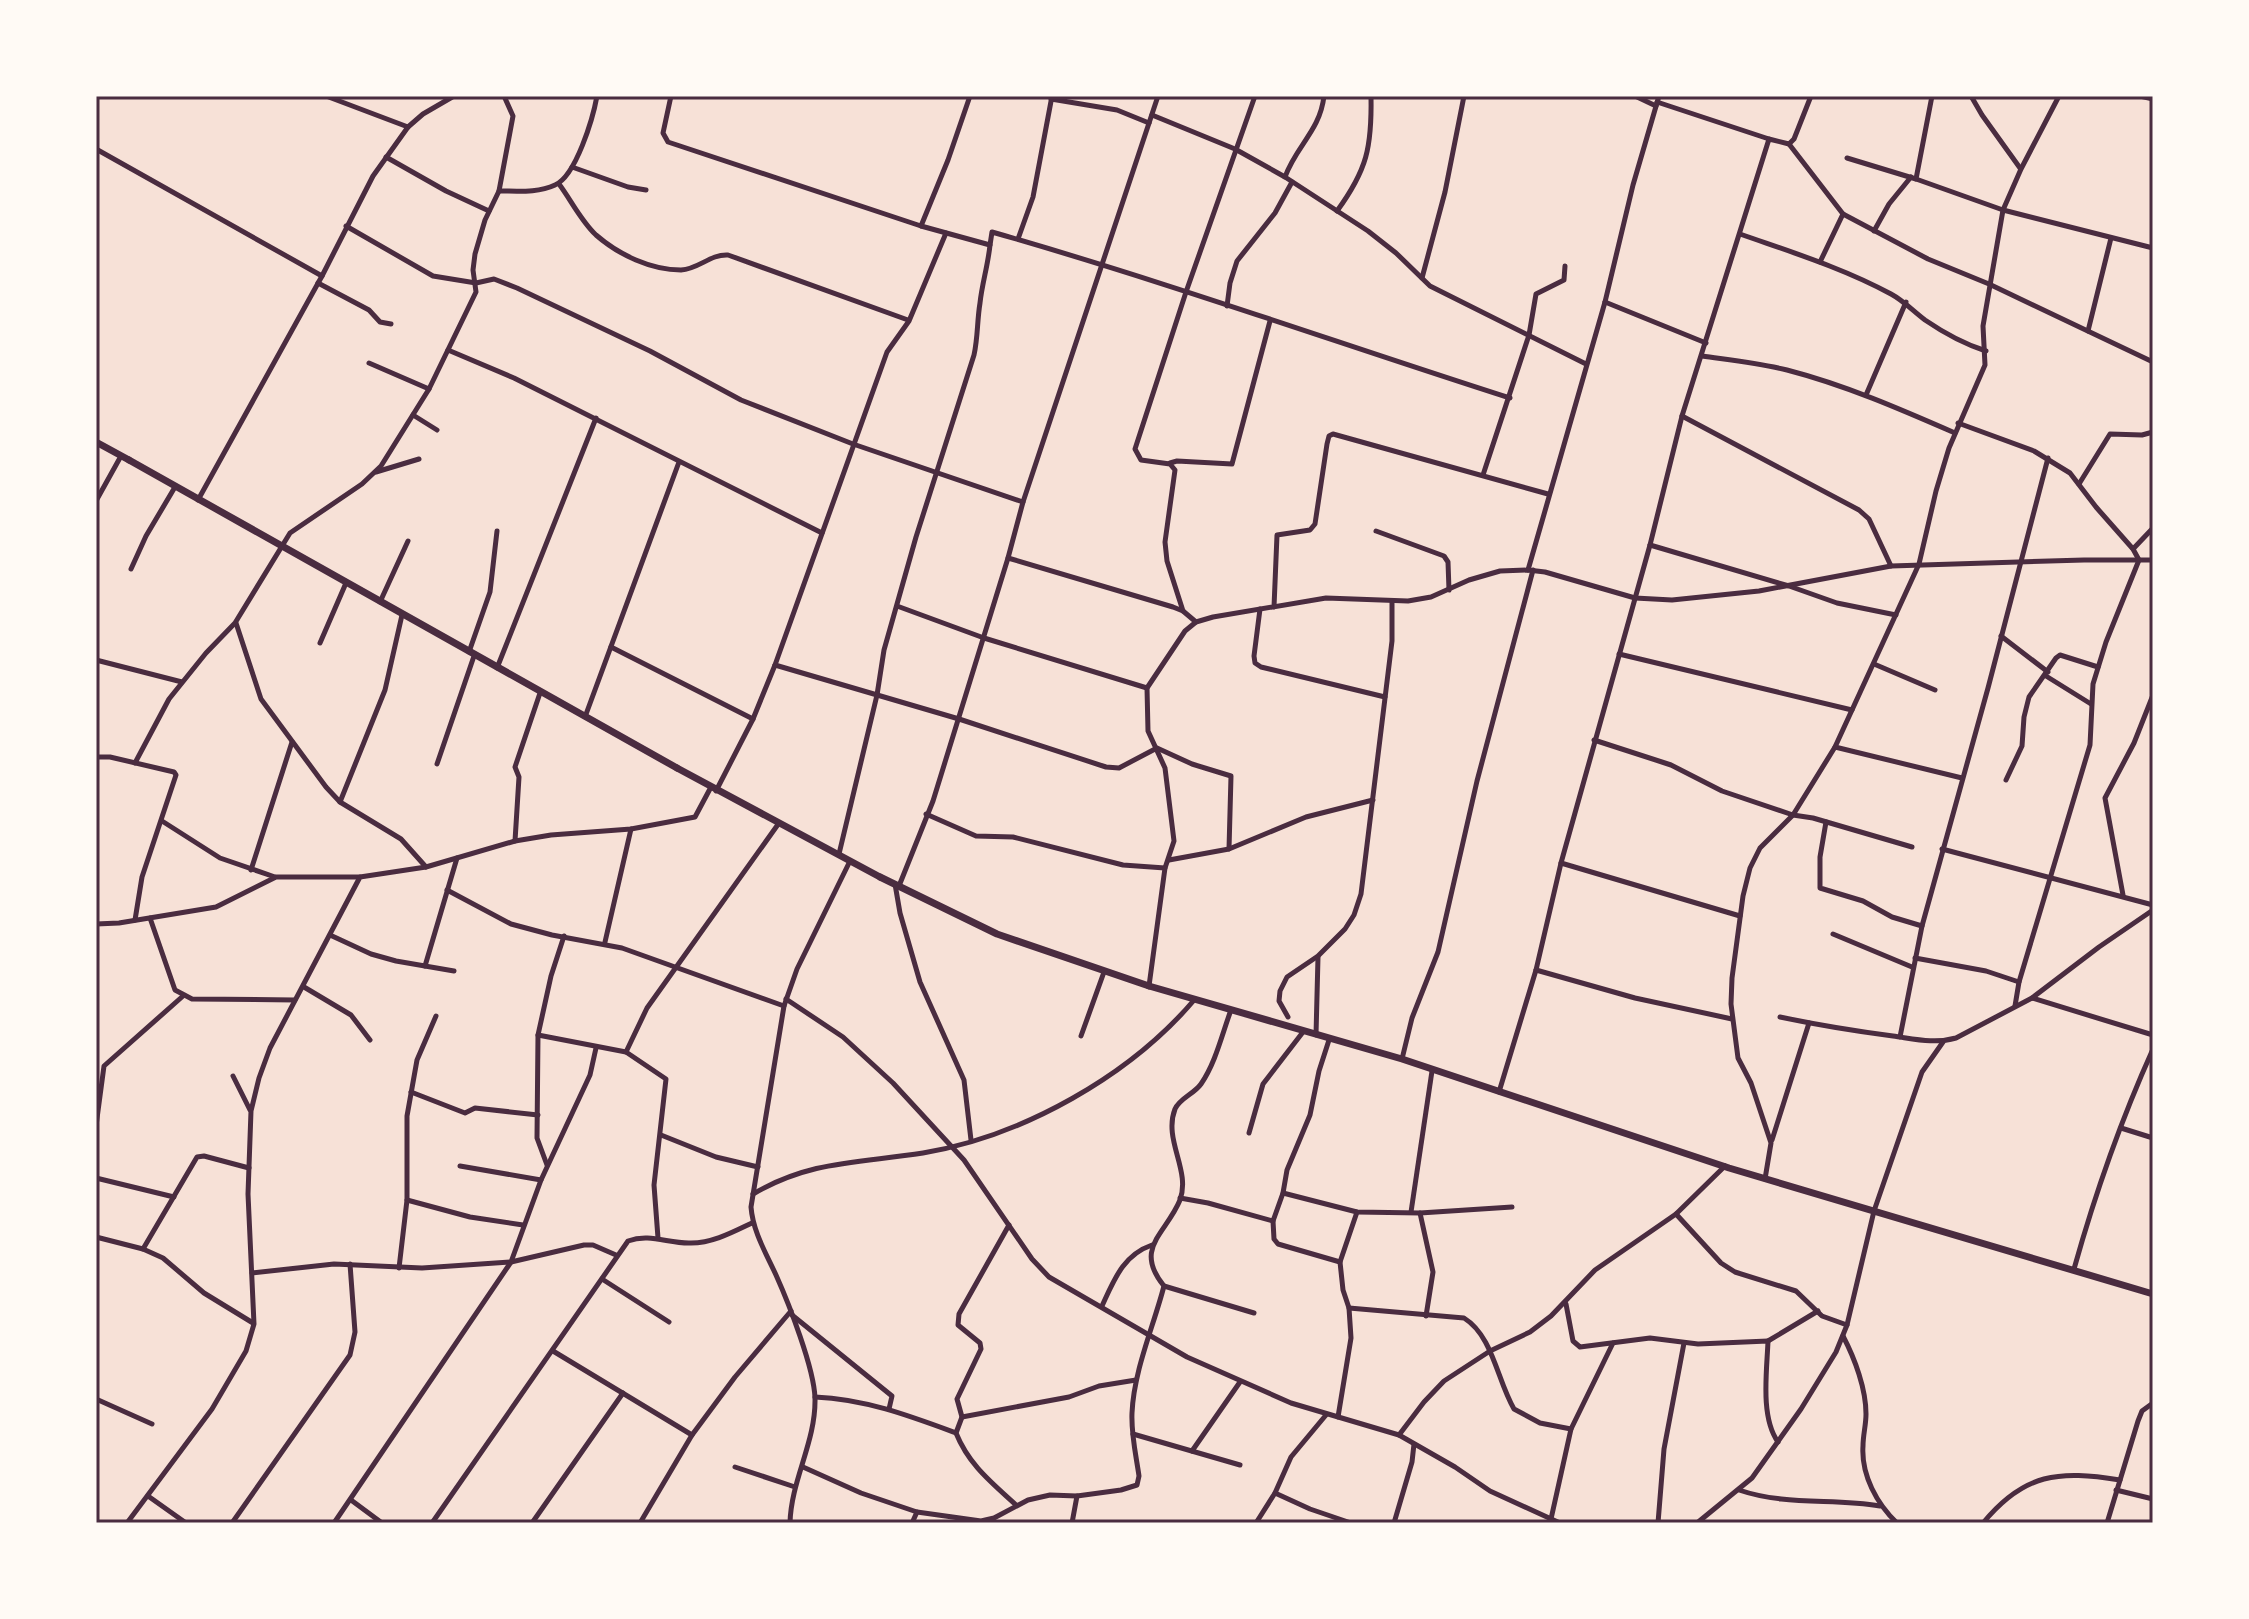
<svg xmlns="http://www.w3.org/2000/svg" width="2249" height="1619" viewBox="0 0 2249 1619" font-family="'Noto Sans',sans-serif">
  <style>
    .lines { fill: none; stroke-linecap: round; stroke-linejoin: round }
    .minor { stroke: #4a2c40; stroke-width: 5 }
    .tertiary { stroke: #4a2c40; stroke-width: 7 }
    .secondary { stroke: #4a2c40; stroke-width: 7 }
    .neatline { fill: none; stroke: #4a2c40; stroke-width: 3 }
  </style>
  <rect width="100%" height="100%" fill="#f7e1d7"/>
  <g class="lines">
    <!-- minor -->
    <g class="minor">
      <polyline points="326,96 408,127"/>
      <polyline points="671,96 663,133 668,142 921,226 948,160 970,96"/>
      <polyline points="1635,96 1656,106"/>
      <polyline points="1971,96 1982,115 2020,168"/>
      <polyline points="2140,96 2153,99"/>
      <polyline points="1051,99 1117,110 1149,123"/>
      <polyline points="1657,102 1769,139"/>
      <polyline points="1152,115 1235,149 1285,177 1368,231 1396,253 1430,286 1586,364"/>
      <polyline points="1789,144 1843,214 1928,259 1989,284 2153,362"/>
      <polyline points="96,149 322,276"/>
      <polyline points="386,157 446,191 489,211"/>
      <polyline points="1847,158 1916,179 2003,210 2153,248"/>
      <polyline points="572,167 628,187 646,190"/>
      <path d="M1285,177C1296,146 1320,131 1324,96"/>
      <polyline points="1916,179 1932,96"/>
      <path d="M559,184C571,200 581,221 596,235C619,255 651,270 681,270C699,269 710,254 728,255L908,320"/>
      <path d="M499,191C518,191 538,193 555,185C576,176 593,118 597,96"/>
      <path d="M1337,211C1367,170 1372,147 1371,96"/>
      <polyline points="346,226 433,276 476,283 494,279 517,288 650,351 741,400 853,444 1023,502"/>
      <polyline points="1874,231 1889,204 1911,177"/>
      <path d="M1740,234C1791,252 1843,268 1891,294C1904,301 1913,311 1925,320C1944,333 1964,344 1986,351"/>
      <polyline points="1018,239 1033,197 1052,96"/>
      <path d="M990,245L992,232C1167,282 1338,343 1510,398"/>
      <polyline points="1820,262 1843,214"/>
      <polyline points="1422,278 1445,192 1464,96"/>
      <polyline points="318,283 369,310 380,322 391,324"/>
      <polyline points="1605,302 1706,343"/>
      <polyline points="1227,306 1230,283 1237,261 1275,213 1292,182"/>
      <polyline points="2088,331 2111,238"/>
      <polyline points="448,350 514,378 822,533"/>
      <path d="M1702,356C1730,360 1759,363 1787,370C1845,385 1900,409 1955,433"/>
      <polyline points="369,363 429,389"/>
      <polyline points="1866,395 1906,302"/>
      <polyline points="413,415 437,430"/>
      <polyline points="1682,416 1859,510 1869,519 1891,566"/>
      <polyline points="1958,423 2034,451 2070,473 2096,507 2133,549 2139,560 2106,642 2093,684 2090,745 2019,982 2015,1006"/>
      <polyline points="1170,463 1177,461 1232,464 1270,321"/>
      <polyline points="376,472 419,459"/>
      <polyline points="1483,475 1529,335 1536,294 1564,280 1565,266"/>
      <polyline points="2079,484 2110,434 2142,435 2153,432"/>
      <polyline points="198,500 322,276 373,176 408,127 423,114 454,96"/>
      <polyline points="96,501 121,456"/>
      <polyline points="1376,531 1444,556 1448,562 1449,590"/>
      <polyline points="1650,545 1789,586 1837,603 1896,615"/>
      <polyline points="2133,549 2153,528"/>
      <polyline points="1008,558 1173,607 1183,611 1196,622"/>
      <polyline points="131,569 146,536 175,487"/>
      <polyline points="1528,570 1605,302 1633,185 1659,96"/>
      <polyline points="380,602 408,541"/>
      <polyline points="897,606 984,638 1147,688"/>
      <polyline points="1274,607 1277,535 1310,530 1315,524 1327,444 1329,436 1333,434 1548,494"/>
      <polyline points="1260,609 1254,656 1255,663 1261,667 1385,697"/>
      <polyline points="1183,611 1167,561 1165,542 1175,470 1170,464 1141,460 1135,449 1186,292 1255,96"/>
      <polyline points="236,623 261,699 326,787 340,802 401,839 426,867"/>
      <polyline points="2001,636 2048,672"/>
      <polyline points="320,643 346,583"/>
      <polyline points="611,647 753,719"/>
      <polyline points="469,652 490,592 497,531"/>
      <polyline points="1619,654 1852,710"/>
      <polyline points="96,660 182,682"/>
      <polyline points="1874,664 1935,690"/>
      <polyline points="775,665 959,719 1106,767 1119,768 1157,748 1192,764 1231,776 1229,849"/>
      <polyline points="497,668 596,418"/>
      <polyline points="2046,676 2091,704"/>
      <polyline points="585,717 679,462"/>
      <polyline points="1594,740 1671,765 1722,791 1793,815 1813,818 1912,847"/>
      <polyline points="1835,747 1962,778"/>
      <polyline points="96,757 110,757 174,772 176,775 142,877 135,920"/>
      <polyline points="135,763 169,699 206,653 235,623 290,533 362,484 381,466 429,389 476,292 473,270 475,254 485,220 499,191 513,116 504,96"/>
      <polyline points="437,764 474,656"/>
      <polyline points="2006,780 2022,746 2024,717 2029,697 2056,658 2060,655 2098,667"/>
      <polyline points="716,791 753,719 775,665 887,352 909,321 946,233"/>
      <polyline points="340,802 385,690 402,615"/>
      <polyline points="926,814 976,836 1013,837 1123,865 1165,868"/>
      <polyline points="162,821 220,858 275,877"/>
      <polyline points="1826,822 1820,857 1820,888 1863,901 1892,917 1922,926"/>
      <polyline points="515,841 519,777 515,767 540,693"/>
      <polyline points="1942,849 2153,905"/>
      <path d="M839,854L877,695L884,650L916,537L974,355C978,337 977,321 980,303C982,284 988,265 990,245L921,226"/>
      <polyline points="1169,860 1229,849 1306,817 1373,800"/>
      <polyline points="1561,863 1740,916"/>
      <polyline points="251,870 292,742"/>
      <polyline points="895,884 900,913 920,982 964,1080 971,1140"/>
      <polyline points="899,886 933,801 1008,558 1023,502 1158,96"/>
      <polyline points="447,890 511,924 552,935 622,948 784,1006"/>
      <polyline points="2123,895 2105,798 2134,743 2153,695"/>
      <polyline points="150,918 175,990 192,999 295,1000"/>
      <polyline points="96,924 119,923 216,907 276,877 360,877"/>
      <polyline points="1833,934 1912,967"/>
      <polyline points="330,935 371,954 396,961 454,971"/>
      <polyline points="605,942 631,829"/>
      <polyline points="1915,958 1986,971 2019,982"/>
      <polyline points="425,966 457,858"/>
      <polyline points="1536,970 1635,998 1732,1019"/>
      <polyline points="1149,986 1165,868 1174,841 1165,768 1148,731 1147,688 1185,631 1196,622 1213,617 1326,598 1408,601 1431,597 1469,580 1500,571 1528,570 1545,572 1635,598 1672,600 1759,591 1891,566 2084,560 2153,560"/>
      <polyline points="304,987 351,1015 370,1040"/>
      <polyline points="2032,998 2153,1035"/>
      <polyline points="786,999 843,1037 893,1083 964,1160 1032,1259 1049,1277 1187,1357 1291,1403 1399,1435 1455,1467 1490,1491 1560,1523"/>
      <polyline points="1288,1017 1279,1001 1280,991 1287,977 1318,956 1345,929 1354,915 1361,894 1392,641 1392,602"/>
      <path d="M1780,1017C1818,1025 1855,1031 1893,1036C1915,1039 1935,1044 1956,1038L2032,998L2099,947L2153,910"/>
      <polyline points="538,1035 626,1052 666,1079 654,1185 658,1238"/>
      <polyline points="1316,1035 1318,957"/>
      <polyline points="1081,1036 1104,972"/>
      <polyline points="1900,1037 1922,926 1988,688 2048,458"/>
      <polyline points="1329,1040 1319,1071 1310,1115 1287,1170 1283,1193 1273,1221 1274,1239 1278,1244 1340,1262"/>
      <polyline points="626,1052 647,1008 779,823"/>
      <polyline points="1402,1059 1412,1018 1438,952 1477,781 1533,570"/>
      <polyline points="233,1076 250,1110"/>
      <polyline points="411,1092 465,1113 475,1108 538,1115"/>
      <polyline points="1499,1092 1536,970 1561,863 1650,545 1682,416 1769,139 1789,144 1794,139 1811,96"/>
      <polyline points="96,1126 104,1066 183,996"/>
      <polyline points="2121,1128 2153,1138"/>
      <polyline points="1249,1133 1263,1084 1303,1032"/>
      <polyline points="661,1135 716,1157 758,1167"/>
      <polyline points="1772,1140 1809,1023"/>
      <polyline points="547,1165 537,1138 538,1035 551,976 564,936"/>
      <polyline points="460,1166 541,1180"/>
      <polyline points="96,1178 174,1197"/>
      <polyline points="1765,1179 1771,1143 1751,1083 1738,1058 1731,1004 1732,978 1743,896 1750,868 1760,848 1793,815 1835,747 1919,564 1936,491 1949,448 1985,365 1983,326 2003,210 2021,169 2059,96"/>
      <polyline points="1283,1193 1357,1212 1420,1213 1512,1207"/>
      <path d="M753,1194C811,1160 860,1163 923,1153C1023,1136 1130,1076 1195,999"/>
      <polyline points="1180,1198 1208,1203 1273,1221"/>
      <polyline points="407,1200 470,1217 523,1225"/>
      <polyline points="1411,1212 1432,1071"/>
      <polyline points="1420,1213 1433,1272 1426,1316"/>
      <polyline points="1676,1214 1721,1263 1735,1272 1796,1291 1822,1316 1847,1325"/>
      <path d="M1009,1225L959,1314L958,1325L980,1343L981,1349L957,1399L962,1417L956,1433C969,1465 991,1482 1016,1505"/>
      <polyline points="96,1237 143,1249 163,1258 204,1293 253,1323"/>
      <polyline points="143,1249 197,1157 204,1156 249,1168"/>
      <polyline points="399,1268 407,1200 407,1116 417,1060 436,1016"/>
      <path d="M2074,1269C2095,1194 2121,1120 2153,1049"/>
      <polyline points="252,1273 334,1264 422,1268 511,1262 584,1245 593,1245 616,1255"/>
      <polyline points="602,1279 669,1322"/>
      <polyline points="1164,1286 1254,1313"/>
      <path d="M1566,1304L1573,1341L1580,1347L1650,1338L1698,1344L1768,1341C1767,1370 1760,1417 1778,1442"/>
      <path d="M1102,1306C1114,1280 1123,1255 1152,1245"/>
      <path d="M1349,1308L1464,1318C1493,1336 1497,1380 1514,1409L1540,1423L1571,1429"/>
      <polyline points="792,1315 892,1396 889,1409"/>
      <path d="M1843,1336C1855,1359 1866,1389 1866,1414C1866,1425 1863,1435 1863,1446C1861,1475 1877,1504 1897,1523"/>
      <polyline points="1768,1341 1818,1311"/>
      <polyline points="553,1351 692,1435"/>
      <path d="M815,1397C865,1399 910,1416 956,1433"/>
      <polyline points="96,1399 152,1424"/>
      <polyline points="962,1417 1069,1397 1099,1386 1136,1380"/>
      <polyline points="1338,1417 1351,1338 1349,1308 1343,1290 1340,1262 1357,1212"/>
      <polyline points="1133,1434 1240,1465"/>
      <polyline points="1399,1435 1424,1402 1444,1381 1490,1351 1530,1332 1551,1316 1595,1270 1676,1214 1725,1166"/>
      <polyline points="1192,1451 1240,1382"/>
      <polyline points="735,1467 795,1487"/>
      <path d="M803,1467L861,1493L917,1512L981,1521L994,1518L1028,1500L1050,1495L1077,1496L1121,1490L1137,1485L1139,1476C1136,1455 1131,1434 1132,1413C1134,1370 1153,1328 1164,1286C1133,1248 1166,1234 1180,1200C1191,1170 1163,1140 1175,1109C1180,1098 1194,1094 1201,1084C1216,1062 1222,1034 1231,1010"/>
      <path d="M1739,1490C1786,1506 1833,1498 1880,1506"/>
      <polyline points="2116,1490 2153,1499"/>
      <polyline points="1275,1493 1310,1509 1351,1523"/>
      <polyline points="148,1496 186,1523"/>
      <polyline points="351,1500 382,1523"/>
      <polyline points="1551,1519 1571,1429 1613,1343"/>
      <polyline points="127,1523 212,1409 246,1351 254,1324 248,1194 251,1111 259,1078 270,1048 360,877 426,867 515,841 551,835 631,829 695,817 711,787"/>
      <polyline points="232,1523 350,1355 355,1332 350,1264"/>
      <polyline points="334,1523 511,1262 541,1180 590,1075 596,1048"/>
      <path d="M432,1523L628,1241C650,1233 669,1244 691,1243C713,1243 733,1232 752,1223"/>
      <polyline points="532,1523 623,1393"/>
      <polyline points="640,1523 692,1435 735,1377 791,1311"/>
      <path d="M790,1523C791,1480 816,1442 815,1398C814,1368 789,1304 776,1275C766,1253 753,1232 751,1207L784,1006L797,969L850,861"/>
      <polyline points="912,1523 917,1512"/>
      <polyline points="1072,1523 1077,1496"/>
      <polyline points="1256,1523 1275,1493 1291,1457 1326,1415"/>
      <polyline points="1394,1523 1412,1462 1414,1444"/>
      <polyline points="1658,1523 1664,1449 1684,1343"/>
      <polyline points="1697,1523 1752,1478 1801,1409 1836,1352 1847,1325 1874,1211 1922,1072 1943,1042"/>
      <path d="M1983,1523C2024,1473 2059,1470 2120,1480"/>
      <polyline points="2107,1523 2138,1421 2142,1411 2153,1403"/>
    </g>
    <!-- tertiary -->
    <g class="tertiary">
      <polyline points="96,442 129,460"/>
      <polyline points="677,768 880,877"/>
      <polyline points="1149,986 1402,1059 1729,1168 2153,1294"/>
    </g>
    <!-- secondary -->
    <g class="secondary">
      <polyline points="129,460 677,768"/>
      <polyline points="880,877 997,934 1149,986"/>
    </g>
  </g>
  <!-- border -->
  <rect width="2249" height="1619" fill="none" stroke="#fffaf5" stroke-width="196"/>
  <rect x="98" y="98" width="2053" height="1423" class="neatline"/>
</svg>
